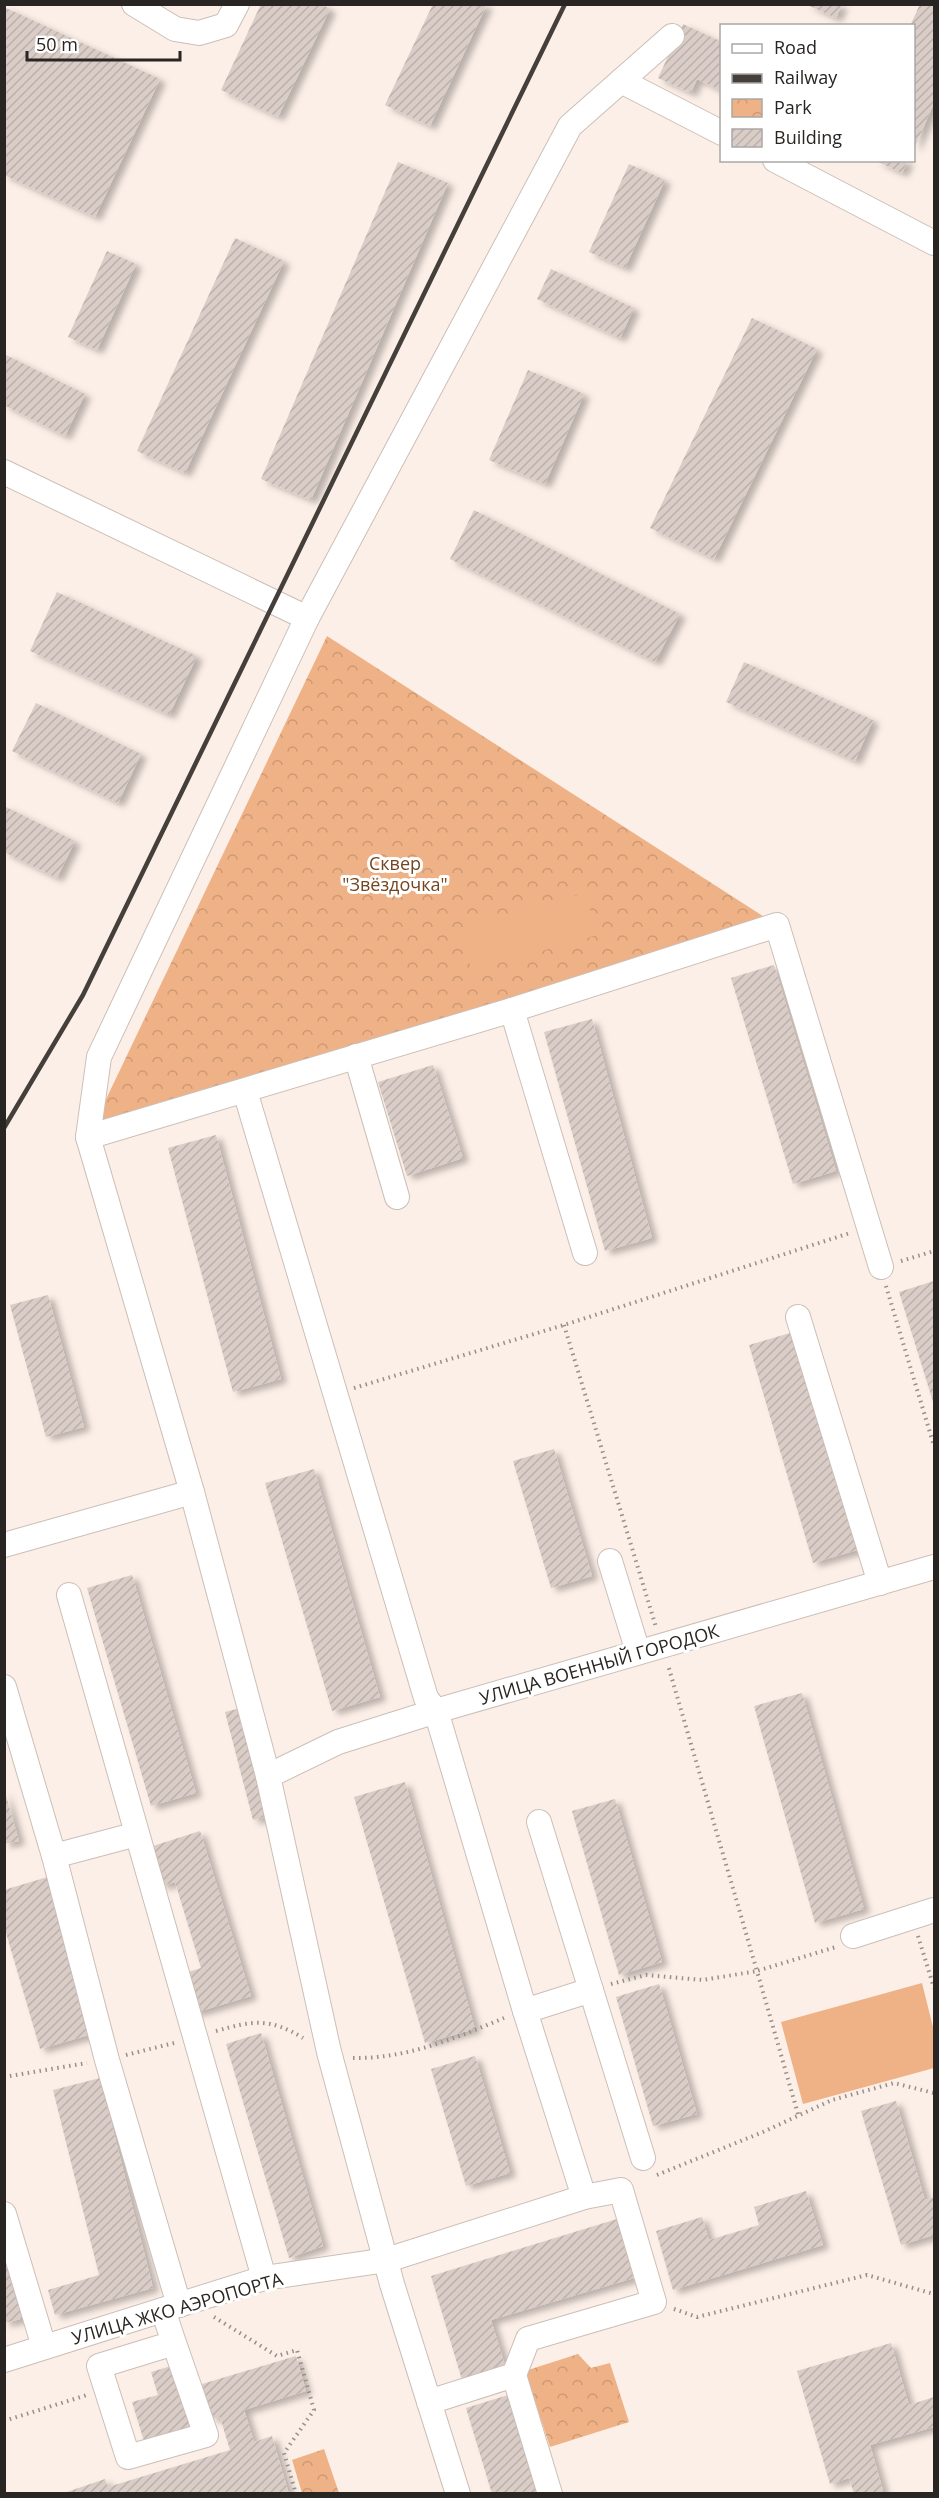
<svg xmlns="http://www.w3.org/2000/svg" width="939" height="2498" viewBox="0 0 939 2498" font-family="'Open Sans',sans-serif">
  <style>
    .park { fill: url(#park-crowns) }
    .pitch { fill: #efb286 }
    .building { fill: url(#building-hatch); filter: url(#shadow) }
    .lines { fill: none; stroke-linecap: round; stroke-linejoin: round }
    .minor-casing { stroke: #cbbfb7; stroke-width: 26 }
    .path { stroke: #978f89; stroke-width: 4; stroke-dasharray: 1.5 4.5; stroke-linecap: butt }
    .minor { stroke: #fff; stroke-width: 24 }
    .rail { stroke: #443f3b; stroke-width: 4.5 }
    .labels { text-anchor: middle; dominant-baseline: central; stroke-width: 6; stroke-linejoin: round; paint-order: stroke }
    .park-label { font-size: 18px; fill: #75451e; stroke: #fff }
    .street-label { font-size: 18px; fill: #292522; stroke: #fff }
  </style>
  <defs>
    <pattern id="park-crowns" width="20" height="18" patternUnits="userSpaceOnUse" patternTransform="scale(1.5)"><rect width="20" height="18" fill="#efb286"/><path d="M2 6a3 3 0 1 1 6 0M12 15a3 3 0 1 1 6 0" fill="none" stroke="#cd9973"/></pattern>
    <pattern id="building-hatch" width="6" height="6" patternUnits="userSpaceOnUse" patternTransform="scale(1.5)"><rect width="6" height="6" fill="#dacdc7"/><path d="M-1 1l2-2M0 6l6-6M5 7l2-2" fill="none" stroke="#bbb0ab"/></pattern>
    <filter id="shadow"><feDropShadow dx="6" dy="4" stdDeviation="3" flood-color="#0004"/></filter>
  </defs>
  <rect width="100%" height="100%" fill="#fcefe7"/>
  <!-- park -->
  <g class="park">
    <polygon points="327,636 777,925 88,1137"/>
    <polygon points="578,2354 591,2368 610,2363 629,2422 550,2447 525,2371"/>
    <polygon points="324,2449 339,2493 302,2493 292,2460"/>
  </g>
  <!-- pitch -->
  <g class="pitch">
    <polygon points="585,893 597,935 472,971 460,929"/>
    <polygon points="922,1983 934,2031 934,2068 803,2104 781,2022"/>
  </g>
  <!-- building -->
  <g class="building">
    <polygon points="261,4 321,4 330,9 278,117 221,90"/>
    <polygon points="433,4 487,4 430,126 385,105"/>
    <polygon points="805,4 842,4 836,18"/>
    <polygon points="920,4 934,4 934,103 914,149 914,26 910,26"/>
    <polygon points="4,7 160,79 95,217 4,175"/>
    <polygon points="683,24 722,42 722,91 697,79 691,93 658,78"/>
    <polygon points="874,160 908,160 902,173"/>
    <polygon points="398,162 448,183 311,500 261,479"/>
    <polygon points="629,164 665,180 625,268 589,252"/>
    <polygon points="235,238 284,261 185,473 137,451"/>
    <polygon points="107,251 136,264 97,350 68,337"/>
    <polygon points="551,269 634,308 620,338 537,299"/>
    <polygon points="752,318 817,349 714,559 650,528"/>
    <polygon points="4,354 85,394 65,436 4,405"/>
    <polygon points="528,370 584,394 545,484 489,460"/>
    <polygon points="474,510 680,614 655,662 450,559"/>
    <polygon points="57,592 197,656 169,715 30,651"/>
    <polygon points="744,662 873,720 855,761 726,702"/>
    <polygon points="36,703 141,754 118,803 12,751"/>
    <polygon points="4,806 75,841 57,878 4,852"/>
    <polygon points="774,965 836,1171 793,1184 731,978"/>
    <polygon points="592,1019 652,1238 605,1251 544,1032"/>
    <polygon points="433,1065 463,1158 407,1176 378,1082"/>
    <polygon points="216,1135 281,1379 233,1392 168,1148"/>
    <polygon points="934,1281 934,1405 899,1292"/>
    <polygon points="48,1295 84,1427 46,1437 10,1305"/>
    <polygon points="797,1331 861,1549 813,1563 749,1345"/>
    <polygon points="554,1449 592,1576 551,1588 513,1461"/>
    <polygon points="314,1469 380,1697 332,1711 265,1483"/>
    <polygon points="132,1575 196,1793 151,1806 87,1588"/>
    <polygon points="802,1693 864,1909 815,1923 754,1706"/>
    <polygon points="241,1708 268,1817 253,1820 225,1712"/>
    <polygon points="405,1782 475,2029 425,2043 354,1797"/>
    <polygon points="4,1789 19,1841 4,1844"/>
    <polygon points="615,1799 662,1962 619,1975 572,1811"/>
    <polygon points="200,1831 251,1996 194,2013 182,1974 201,1968 175,1882 162,1886 150,1847"/>
    <polygon points="51,1876 96,2033 40,2049 4,1926 4,1890"/>
    <polygon points="659,1984 697,2114 653,2126 616,1997"/>
    <polygon points="261,2033 323,2246 289,2258 226,2044"/>
    <polygon points="475,2056 510,2173 466,2186 431,2069"/>
    <polygon points="100,2078 153,2288 55,2315 48,2290 99,2275 53,2090"/>
    <polygon points="896,2101 925,2200 934,2197 934,2235 901,2245 861,2111"/>
    <polygon points="806,2191 823,2245 673,2290 656,2231 702,2217 709,2240 759,2225 754,2207"/>
    <polygon points="617,2219 634,2278 491,2320 505,2365 462,2380 431,2276"/>
    <polygon points="4,2249 25,2318 4,2323"/>
    <polygon points="891,2343 909,2405 934,2397 934,2427 870,2445 884,2494 854,2494 849,2478 830,2484 797,2371"/>
    <polygon points="296,2356 306,2391 244,2410 254,2442 272,2436 289,2494 61,2494 105,2479 108,2487 230,2450 220,2417 212,2419 202,2384"/>
    <polygon points="171,2366 196,2426 144,2441 132,2402 158,2395 151,2372"/>
    <polygon points="508,2395 537,2494 492,2494 466,2408"/>
  </g>
  <g class="lines">
    <!-- minor casing -->
    <g class="minor-casing">
      <g id="minor">
        <polyline points="134,4 175,29 199,33 226,25 237,4"/>
        <polyline points="621,81 722,133"/>
        <polyline points="775,160 934,243"/>
        <polyline points="4,472 307,618"/>
        <polyline points="512,1010 585,1253"/>
        <polyline points="356,1056 397,1197"/>
        <polyline points="245,1091 426,1698 436,1711 525,2011 584,2197"/>
        <polyline points="88,1137 512,1010 777,925 881,1267"/>
        <polyline points="798,1317 880,1583"/>
        <polyline points="4,1545 192,1492"/>
        <polyline points="610,1561 638,1652"/>
        <polyline points="69,1595 264,2278"/>
        <polyline points="4,1687 54,1856 107,2060 179,2305"/>
        <polyline points="268,1776 338,1742 436,1711 934,1567"/>
        <polyline points="54,1856 137,1834"/>
        <polyline points="853,1936 934,1910"/>
        <polyline points="591,1990 643,2158"/>
        <polyline points="525,2011 591,1990 539,1822"/>
        <polyline points="4,2214 44,2347"/>
        <polyline points="163,2310 174,2343 99,2366 128,2457 206,2435 174,2343"/>
        <polyline points="4,2360 264,2278 387,2260 584,2197 621,2190 654,2302 528,2339 514,2375 429,2402"/>
        <polyline points="514,2375 550,2494"/>
        <polyline points="458,2494 392,2284 329,2052 268,1776 192,1492 88,1137 99,1057 307,618 570,126 672,36"/>
      </g>
    </g>
    <!-- path -->
    <g class="path">
      <polyline points="901,1261 934,1251"/>
      <polyline points="886,1286 934,1446"/>
      <polyline points="564,1325 656,1627"/>
      <polyline points="354,1388 564,1325 850,1233"/>
      <polyline points="918,1936 934,1988"/>
      <polyline points="611,1984 646,1975 703,1980 757,1971 668,1665"/>
      <path d="M216,2031C252,2021 269,2017 303,2038"/>
      <polyline points="126,2055 174,2043"/>
      <path d="M353,2058C406,2059 456,2038 504,2018"/>
      <polyline points="4,2077 87,2063"/>
      <polyline points="798,2114 757,1971 836,1947"/>
      <polyline points="657,2175 763,2132 832,2100 894,2083 934,2093"/>
      <polyline points="674,2309 697,2317 867,2275 934,2294"/>
      <polyline points="214,2317 277,2356 297,2350 314,2410 284,2453 296,2494"/>
      <polyline points="4,2421 87,2395"/>
    </g>
    <!-- minor -->
    <use href="#minor" class="minor"/>
    <!-- rail -->
    <polyline class="rail" points="4,1128 83,995 565,4"/>
  </g>
  <g class="labels">
    <!-- park labels -->
    <g class="park-label">
      <text x="395" y="863">Сквер<tspan x="395" dy="21">"Звёздочка"</tspan></text>
    </g>
    <!-- street labels -->
    <g class="street-label">
      <text transform="translate(599 1664) rotate(-16)">УЛИЦА ВОЕННЫЙ ГОРОДОК</text>
      <text transform="translate(177 2308) rotate(-16)">УЛИЦА ЖКО АЭРОПОРТА</text>
    </g>
  </g>
  <!-- border -->
  <rect width="939" height="2498" fill="none" stroke="#292522" stroke-width="12"/>
  <!-- legend -->
  <rect x="720" y="24" width="195" height="138" fill="#ffffff" stroke="#a9a8a7" stroke-width="1.5"/>
  <rect x="732" y="44" width="30" height="9" fill="#ffffff" stroke="#a9a8a7" stroke-width="1.5"/>
  <text x="774" y="54" font-size="18" fill="#292522">Road</text>
  <rect x="732" y="74" width="30" height="9" fill="#443f3b" stroke="#a9a8a7" stroke-width="1.5"/>
  <text x="774" y="84" font-size="18" fill="#292522">Railway</text>
  <rect x="732" y="99" width="30" height="18" fill="url(#park-crowns)" stroke="#a9a8a7" stroke-width="1.5"/>
  <text x="774" y="114" font-size="18" fill="#292522">Park</text>
  <rect x="732" y="129" width="30" height="18" fill="url(#building-hatch)" stroke="#a9a8a7" stroke-width="1.5"/>
  <text x="774" y="144" font-size="18" fill="#292522">Building</text>
  <!-- scale -->
  <path d="M27 51v9h153v-9" fill="none" stroke="#292522" stroke-width="3"/>
  <text x="36" y="51" font-size="18" fill="#292522" stroke="#ffffff" stroke-width="4.5" paint-order="stroke">50 m</text>
</svg>
